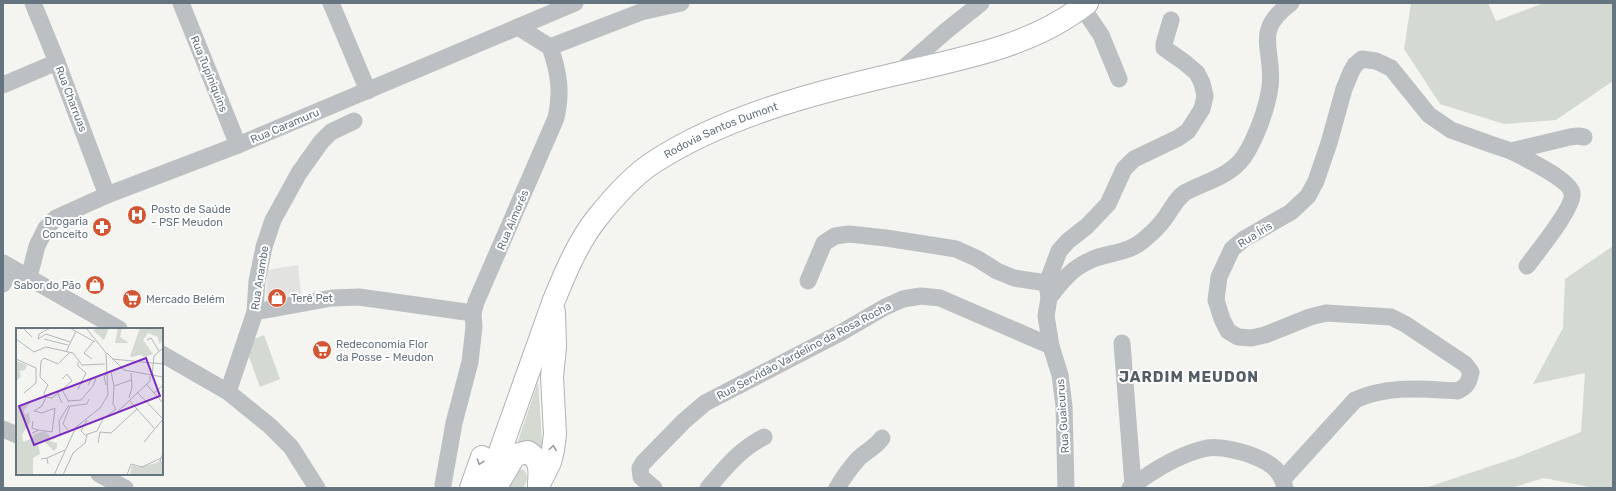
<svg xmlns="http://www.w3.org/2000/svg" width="1616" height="491" viewBox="0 0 1616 491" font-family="Rubik,sans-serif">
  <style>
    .built { fill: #e2e3e1 }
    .green { fill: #d4d9d1 }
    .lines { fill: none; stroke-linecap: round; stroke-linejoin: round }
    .highway-casing { stroke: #afb3b6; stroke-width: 24 }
    .minor { stroke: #bcc0c3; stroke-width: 17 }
    .highway { stroke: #fff; stroke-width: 22 }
    .oneway { stroke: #949ea5 }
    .labels { text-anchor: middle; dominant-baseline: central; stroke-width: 4; stroke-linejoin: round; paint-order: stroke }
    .street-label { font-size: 11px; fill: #66747f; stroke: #fff }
    .poi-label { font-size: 11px; fill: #66747f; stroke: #fff; text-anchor: start }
    .district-label { font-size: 15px; font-weight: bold; letter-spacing: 1px; fill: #535d65; stroke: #fff }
    .inset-road { fill: none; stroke: #b2b9bc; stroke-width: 1 }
    .view { fill: #7b2cbf; fill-opacity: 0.15; stroke: #7b2cbf; stroke-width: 2 }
    .inset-edge { fill: none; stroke: #66747f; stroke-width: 2 }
  </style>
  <rect width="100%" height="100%" fill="#f4f4f1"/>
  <!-- built -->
  <polygon class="built" points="298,265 302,301 266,309 267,270"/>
  <!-- green -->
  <g class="green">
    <polygon points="1411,3 1488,3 1496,21 1544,3 1613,3 1613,81 1556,120 1504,124 1440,104 1404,49"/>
    <polygon points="1613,246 1613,488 1594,488 1544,478 1511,488 1425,488 1518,457 1581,432 1585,373 1533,384 1563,328 1565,279"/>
    <polygon points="264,335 280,379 260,387 244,343"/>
    <polygon points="538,382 543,455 516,447"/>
    <path d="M518,469L524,470C529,477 527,481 523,488H507Z"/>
  </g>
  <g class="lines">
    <!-- highway casing -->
    <g class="highway-casing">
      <g id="highway">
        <path d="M499,482L515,455L528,452C541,460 540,470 539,484"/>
        <polyline points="539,484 550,462 553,450 555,434 552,377 555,347 554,312"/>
        <polyline points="471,488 482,457"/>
        <path id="s1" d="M487,488L554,300C566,271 578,242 597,218C613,198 632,176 654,162C731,112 833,88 922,68C979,55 1040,41 1087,3"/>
      </g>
    </g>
    <!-- minor -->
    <g class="minor">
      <polyline points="33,3 57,62 107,195"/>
      <polyline points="181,3 238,145"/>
      <polyline points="331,3 368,91"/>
      <polyline points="1082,7 1101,35 1119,79"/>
      <polyline points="518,27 550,47"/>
      <polyline points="898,73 946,31 981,3"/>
      <polyline points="3,85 57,62"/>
      <path d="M1511,151C1524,158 1569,179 1572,193C1575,206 1536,254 1527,266"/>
      <polyline points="3,263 119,329"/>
      <polyline points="29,277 37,246 46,228 56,218 107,195 238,145 575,3"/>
      <polyline points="808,281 824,243 835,236 849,234 886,238 956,249 978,259 997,271 1014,278 1047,283"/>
      <polyline points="3,284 11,268"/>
      <path d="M1049,298C1061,282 1072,268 1091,260C1111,251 1128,255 1147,237C1153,232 1160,225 1165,218C1171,210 1177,197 1186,192C1205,182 1230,176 1243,158C1255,141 1267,109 1270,87C1275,49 1251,32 1291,3"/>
      <path d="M255,312L332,298L359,297L473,313L476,302L556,118C562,92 559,73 550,47L641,12L681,3"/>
      <polyline points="1122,343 1133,485"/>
      <polyline points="162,354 228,392 270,426 291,447 317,488"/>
      <polyline points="228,392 255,312 257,281 264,247 273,220 299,173 321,142 331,132 354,121"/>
      <polyline points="3,429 17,435"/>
      <polyline points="99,474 125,488"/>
      <path d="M1283,479L1355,400C1388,385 1422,389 1457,391C1467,387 1469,382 1471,372L1465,364L1405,324L1391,317L1326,313L1310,317L1265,335L1251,338L1238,337L1228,331L1222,319L1216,300L1219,277L1232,249L1244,239L1291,212L1308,196L1316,181L1329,143L1344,89L1351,72L1355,65L1362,59L1376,61L1391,68L1429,115L1451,130L1493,145L1511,151L1570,137L1578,136L1584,137"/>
      <polyline points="443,485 454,423 470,362 474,327 473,313"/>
      <polyline points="654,488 641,477 640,468 643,463 684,421 705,403 842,332 885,307 903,299 921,296 940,298 1051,346"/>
      <path d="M708,488C725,468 740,449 764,437"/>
      <path d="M837,488C843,478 850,468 858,459C866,451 876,447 882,438"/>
      <polyline points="1066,488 1064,406 1060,375 1051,346 1046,316 1049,298 1047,283 1059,251 1068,241 1087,226 1108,204 1124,169 1134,159 1178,138 1188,131 1202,109 1205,96 1202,83 1197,73 1184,62 1164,48 1164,44 1171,20"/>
      <path d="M1130,488C1152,471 1179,454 1207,448C1221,446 1245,452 1258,458C1272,464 1282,472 1285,488"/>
    </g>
    <!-- highway -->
    <use href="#highway" class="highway"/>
  </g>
  <!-- one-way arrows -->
  <defs><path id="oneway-chevron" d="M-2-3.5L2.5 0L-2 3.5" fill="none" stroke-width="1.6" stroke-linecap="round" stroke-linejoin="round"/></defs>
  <g class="oneway">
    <use href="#oneway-chevron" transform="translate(553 448) rotate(-82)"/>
    <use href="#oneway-chevron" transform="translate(480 462) rotate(109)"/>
  </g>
  <!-- icons -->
  <defs>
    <g id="hospital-disc" transform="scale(1)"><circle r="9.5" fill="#d25633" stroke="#fff"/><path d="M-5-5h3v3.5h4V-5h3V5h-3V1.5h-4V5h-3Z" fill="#fff"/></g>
    <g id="pharmacy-disc" transform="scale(1)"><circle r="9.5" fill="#d25633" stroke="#fff"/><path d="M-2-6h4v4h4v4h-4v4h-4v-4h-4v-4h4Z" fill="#fff"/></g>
    <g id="shop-disc" transform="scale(1)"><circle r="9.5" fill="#d25633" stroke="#fff"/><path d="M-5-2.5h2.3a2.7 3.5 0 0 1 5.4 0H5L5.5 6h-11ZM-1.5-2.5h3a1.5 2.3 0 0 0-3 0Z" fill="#fff"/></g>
    <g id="supermarket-disc" transform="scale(1)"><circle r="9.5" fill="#d25633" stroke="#fff"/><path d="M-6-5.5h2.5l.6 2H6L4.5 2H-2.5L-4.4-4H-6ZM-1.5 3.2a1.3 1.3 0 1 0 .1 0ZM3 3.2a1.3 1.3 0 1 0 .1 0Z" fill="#fff"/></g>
  </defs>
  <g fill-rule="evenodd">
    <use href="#hospital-disc" x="137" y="215"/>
    <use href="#pharmacy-disc" x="102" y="227"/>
    <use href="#shop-disc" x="95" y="285"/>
    <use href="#shop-disc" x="277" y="298"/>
    <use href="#supermarket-disc" x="132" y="299"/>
    <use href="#supermarket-disc" x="322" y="350"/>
  </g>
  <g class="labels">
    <!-- street labels -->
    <g class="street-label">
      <text transform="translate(209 74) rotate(68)">Rua Tupiniquins</text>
      <text transform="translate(71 99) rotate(69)">Rua Charruas</text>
      <text transform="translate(285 126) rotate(-23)">Rua Caramuru</text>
      <text stroke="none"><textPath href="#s1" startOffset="447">Rodovia Santos Dumont</textPath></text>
      <text transform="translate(513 220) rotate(-67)">Rua Aimorés</text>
      <text transform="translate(1255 235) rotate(-32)">Rua Íris</text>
      <text transform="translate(260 278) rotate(-81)">Rua Anambe</text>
      <text transform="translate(804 351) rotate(-28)">Rua Servidão Vardelino da Rosa Rocha</text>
      <text transform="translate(1063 416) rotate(-94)">Rua Guaicurus</text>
    </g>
    <!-- poi labels -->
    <g class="poi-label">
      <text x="151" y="209">Posto de Saúde<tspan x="151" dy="13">- PSF Meudon</tspan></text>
      <text x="88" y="221" text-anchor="end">Drogaria<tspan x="88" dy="13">Conceito</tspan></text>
      <text x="81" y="285" text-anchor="end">Sabor do Pão</text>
      <text x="291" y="298">Terê Pet</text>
      <text x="146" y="299">Mercado Belém</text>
      <text x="336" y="344">Redeconomia Flor<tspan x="336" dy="13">da Posse - Meudon</tspan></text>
    </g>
    <!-- district labels -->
    <g class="district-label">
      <text x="1189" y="377">JARDIM MEUDON</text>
    </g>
  </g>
  <!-- overview -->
  <g transform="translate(16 328)">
    <rect width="147" height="147" fill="#f4f4f1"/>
    <path d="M82,0H93L88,12L77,2ZM102,0H106L104,9L113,15H99ZM124,0H147V12L143,16L142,9L132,5L127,12L137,26L129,29L124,27L116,29L114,28ZM0,33L11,37L9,42L3,43L5,48L0,54ZM18,71L8,82L9,87L13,84L14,94L6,107L7,114L15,111L19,106L29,103L33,107L34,113L41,115V119L38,123L27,112L22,116L24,126L17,130V147H0V75L1,79L9,77ZM144,132L147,137V147H114L116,137L122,139L141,135Z" fill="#d4d9d1"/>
    <path class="inset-road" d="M7,0L16,9M34,0L23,6L22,11L30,6L54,14M54,0L79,14M0,11L18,24L30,19L57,25L66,37L89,36M28,11L52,17M131,12L135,10L143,23M50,24L60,3M91,25L108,42L147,49M0,31L20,40M76,31L68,25L78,13M96,31L147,36M62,34V38L70,45L62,61M95,44L98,58M136,48L138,28L147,20M46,51L51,46L56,53L36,70L30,69L28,65L32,57L24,49L25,33L28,30L42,36L53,25M130,56L147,75M90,57L88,49L91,45M45,60L53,74M41,64L46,75M121,64L147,91M8,65L20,55V40M138,65L147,57M113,70L116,59L115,45M113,72L138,100M52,73L65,72L77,58L80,50H76L72,57M54,78L71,76L73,71M98,87L134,53V48M71,92L65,103L69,107L81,103L87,91L100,81L97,76L98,58L115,52M17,93L16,100L22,102M52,102L47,96L54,78M16,105L23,102L36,104L39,80L26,85L18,83L26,78L30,69M36,111L44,107L43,93L53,77M128,114L147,91M82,115L84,104L95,105L121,81M147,125L144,133L147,136M31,130L49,122M25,131L31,130L32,136M38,147L60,99L84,80L92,67L90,25L70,0M47,147L57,125L69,115L71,107M111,147L115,136L126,139L145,130"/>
    <path class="view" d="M130,30L144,68L18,117L3,78Z"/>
    <rect width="147" height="147" class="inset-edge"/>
  </g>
  <!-- border -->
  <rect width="1616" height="491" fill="none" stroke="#66747f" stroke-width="8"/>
</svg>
